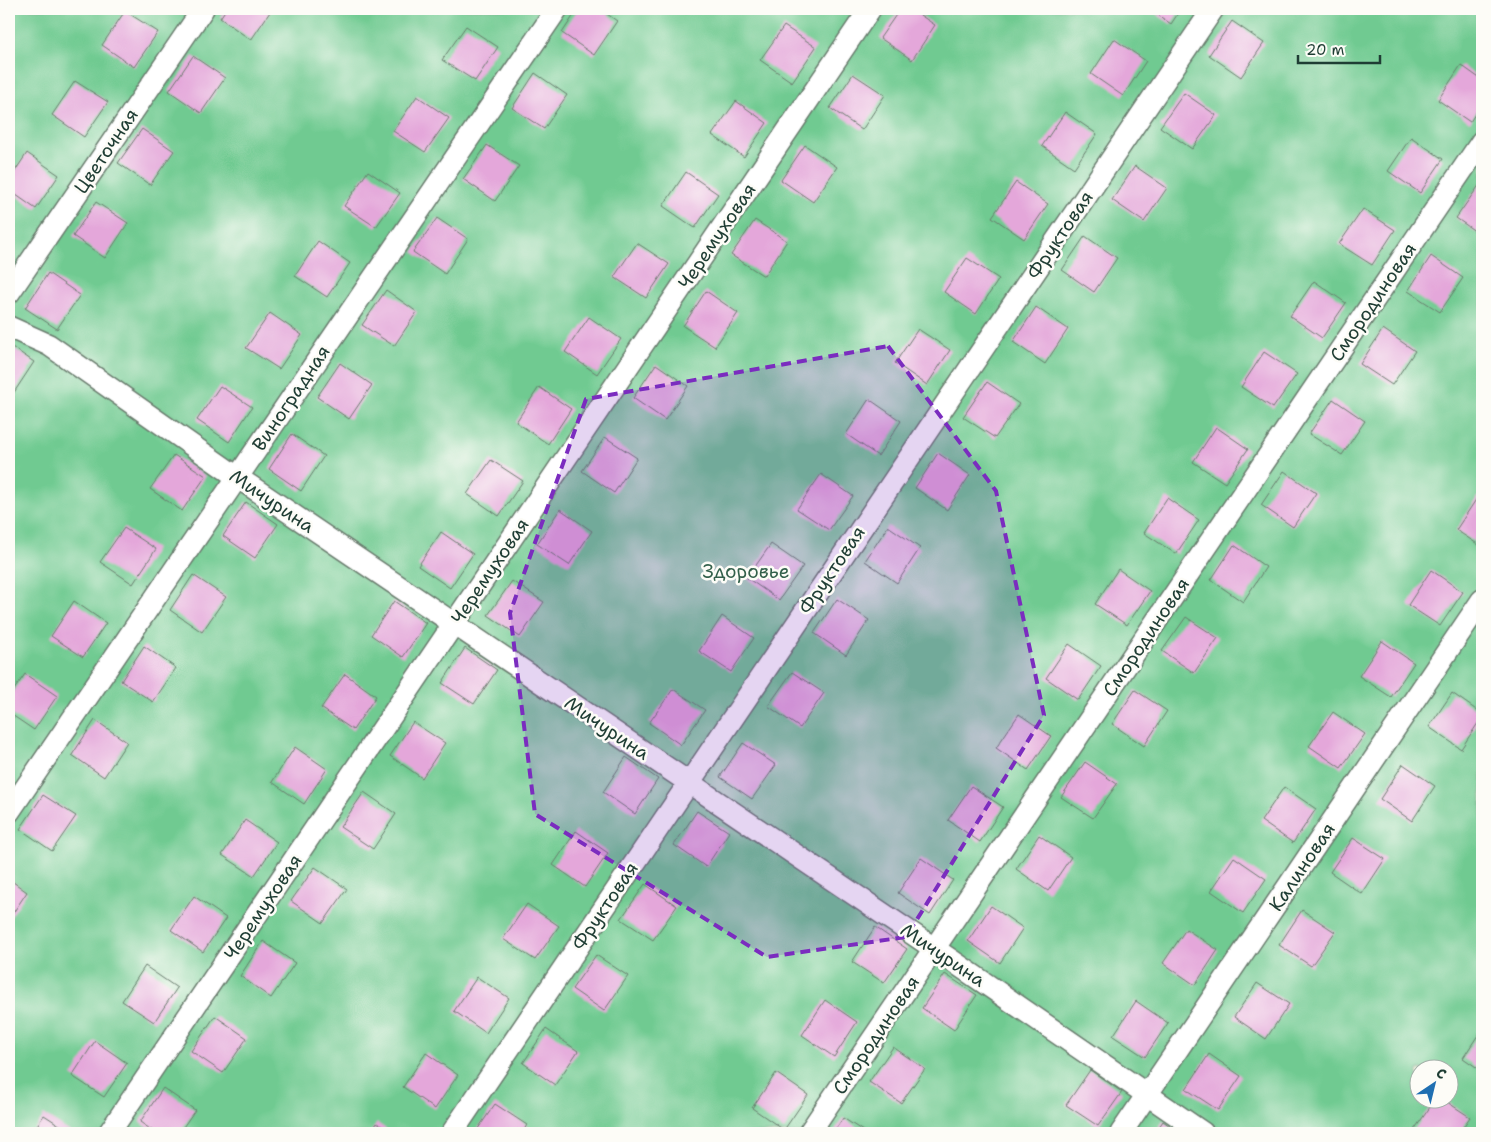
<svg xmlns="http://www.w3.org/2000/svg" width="1491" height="1142" viewBox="0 0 1491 1142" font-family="'Shantell Sans',sans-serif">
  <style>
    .green { fill: #6fca91; stroke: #478462; fill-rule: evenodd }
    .building { fill: #e4a7da }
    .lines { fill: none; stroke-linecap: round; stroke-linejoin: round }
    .street-casing { stroke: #687a6c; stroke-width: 24 }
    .street { stroke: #fff; stroke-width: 21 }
    .marked { fill: #7b2cbf; fill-opacity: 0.2; stroke: #7b2cbf; stroke-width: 4; stroke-dasharray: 10 6; stroke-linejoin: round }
    .labels { text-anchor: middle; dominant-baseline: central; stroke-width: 5; stroke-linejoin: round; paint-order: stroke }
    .street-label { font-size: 19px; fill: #1f3d34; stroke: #fdfcf7 }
    .park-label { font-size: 19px; fill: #33604b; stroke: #fdfcf7 }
  </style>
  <rect width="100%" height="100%" fill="#fdfcf7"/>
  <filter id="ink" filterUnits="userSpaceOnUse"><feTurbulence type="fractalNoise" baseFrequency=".02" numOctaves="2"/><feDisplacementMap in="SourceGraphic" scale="10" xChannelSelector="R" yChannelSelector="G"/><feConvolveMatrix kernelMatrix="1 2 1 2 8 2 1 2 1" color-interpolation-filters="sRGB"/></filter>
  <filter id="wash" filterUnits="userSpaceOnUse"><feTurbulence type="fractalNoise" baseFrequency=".0096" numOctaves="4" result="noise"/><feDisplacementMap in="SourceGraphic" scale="20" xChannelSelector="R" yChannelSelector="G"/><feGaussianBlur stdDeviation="1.12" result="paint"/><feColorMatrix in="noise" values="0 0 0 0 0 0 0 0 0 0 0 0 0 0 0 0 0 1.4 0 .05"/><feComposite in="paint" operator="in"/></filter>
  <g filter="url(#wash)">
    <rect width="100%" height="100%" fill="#f1ecd4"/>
    <!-- green -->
    <path class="green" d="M9,9H1482V1133H9ZM1418,1070H1448V1100H1418Z"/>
    <g id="blocks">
      <!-- building -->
      <g class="building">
        <polygon points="226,9 272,9 251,40 220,18"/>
        <polygon points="578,9 600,9 617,21 594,55 562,33"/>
        <polygon points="900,9 911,9 935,25 912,60 880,38"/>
        <polygon points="1149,9 1181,9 1171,24"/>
        <polygon points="125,11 158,32 134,67 102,45"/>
        <polygon points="1232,21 1264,43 1241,77 1209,55"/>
        <polygon points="466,26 498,47 475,81 442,60"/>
        <polygon points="784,26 816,47 792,82 760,60"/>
        <polygon points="1114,39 1146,61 1123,96 1091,74"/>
        <polygon points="193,56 225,78 201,113 169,91"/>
        <polygon points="1461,65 1482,80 1482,103 1470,122 1438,100"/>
        <polygon points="535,73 567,95 544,129 512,108"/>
        <polygon points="853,74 885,95 862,130 830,108"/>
        <polygon points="75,81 108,102 84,137 52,115"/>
        <polygon points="1184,93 1216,115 1192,149 1160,127"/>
        <polygon points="417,96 449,118 425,152 393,131"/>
        <polygon points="736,101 767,123 744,157 712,135"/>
        <polygon points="1065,112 1097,134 1074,168 1042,146"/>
        <polygon points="142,129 174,151 150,185 118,163"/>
        <polygon points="1411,137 1443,159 1420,193 1388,171"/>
        <polygon points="487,145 519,166 495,201 463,179"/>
        <polygon points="805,145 837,167 813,202 781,180"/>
        <polygon points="27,153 59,175 36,209 9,190 9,180"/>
        <polygon points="1135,166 1167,188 1144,222 1112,200"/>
        <polygon points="368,171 400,193 376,227 344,206"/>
        <polygon points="686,172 718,194 695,228 663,206"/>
        <polygon points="1016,182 1048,204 1024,239 992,217"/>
        <polygon points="1480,184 1482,186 1482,236 1456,218"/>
        <polygon points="96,202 128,223 105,258 73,236"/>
        <polygon points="1363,209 1395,230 1372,265 1339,244"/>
        <polygon points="437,218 468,239 445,274 413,252"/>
        <polygon points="755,220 787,241 764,276 731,255"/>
        <polygon points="1085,236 1117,258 1094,292 1062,270"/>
        <polygon points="318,241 350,263 327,297 295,276"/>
        <polygon points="637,243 669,264 646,298 614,277"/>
        <polygon points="1431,256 1463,278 1440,312 1408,291"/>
        <polygon points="967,258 999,279 976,314 944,292"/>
        <polygon points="48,273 80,295 57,329 25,308"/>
        <polygon points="1314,281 1346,303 1322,338 1290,316"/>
        <polygon points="386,290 417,312 394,346 362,325"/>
        <polygon points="706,291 738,313 715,347 683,326"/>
        <polygon points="1036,307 1068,329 1045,364 1013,342"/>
        <polygon points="270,313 302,335 279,369 246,348"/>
        <polygon points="589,317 621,339 597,374 565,352"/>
        <polygon points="918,329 950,350 927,385 895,363"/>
        <polygon points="1383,329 1415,351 1392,385 1360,364"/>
        <polygon points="9,345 34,362 11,397 9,396"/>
        <polygon points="1264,352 1297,374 1273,408 1241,387"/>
        <polygon points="340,363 372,385 349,419 317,397"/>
        <polygon points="656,364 688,386 665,420 633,398"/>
        <polygon points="987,382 1019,404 995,438 963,417"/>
        <polygon points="220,386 252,407 229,442 197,420"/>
        <polygon points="539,387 571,409 548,444 516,422"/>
        <polygon points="869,399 901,421 878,456 846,434"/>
        <polygon points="1333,399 1365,421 1342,455 1309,434"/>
        <polygon points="1216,427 1248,449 1225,483 1193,462"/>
        <polygon points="292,434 324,456 301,491 269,469"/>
        <polygon points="605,437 637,458 614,493 582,471"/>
        <polygon points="938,453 970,475 947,510 915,488"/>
        <polygon points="174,455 206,476 182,511 150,489"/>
        <polygon points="491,460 523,481 499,516 467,494"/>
        <polygon points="1284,471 1316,493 1293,527 1261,505"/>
        <polygon points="821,474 853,496 829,530 797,509"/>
        <polygon points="1479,495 1482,497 1482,547 1456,530"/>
        <polygon points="1167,498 1199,520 1176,554 1144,533"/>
        <polygon points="246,502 278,524 255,558 223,536"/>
        <polygon points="560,509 592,531 569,565 537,544"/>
        <polygon points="888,526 920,548 897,583 865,561"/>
        <polygon points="124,528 156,549 133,584 100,562"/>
        <polygon points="441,532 473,554 450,588 418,566"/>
        <polygon points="771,544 803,566 779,600 747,578"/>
        <polygon points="1234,545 1266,567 1243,602 1211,580"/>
        <polygon points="1118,569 1150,591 1127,625 1095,604"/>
        <polygon points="1431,570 1463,592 1440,626 1408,605"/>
        <polygon points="193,575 226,597 202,632 170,610"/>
        <polygon points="512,581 544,602 520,637 488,615"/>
        <polygon points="837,599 869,620 846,655 814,633"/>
        <polygon points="74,601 106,623 83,657 51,636"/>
        <polygon points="394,601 426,623 403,657 371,635"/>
        <polygon points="722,616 754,638 731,672 699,651"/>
        <polygon points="1186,617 1218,638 1194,673 1162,651"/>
        <polygon points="1382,641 1414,663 1391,697 1359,676"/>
        <polygon points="1069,644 1101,666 1078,700 1046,678"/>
        <polygon points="144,646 176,668 153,702 121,681"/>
        <polygon points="465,648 497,670 474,704 442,683"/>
        <polygon points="792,672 824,693 800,728 768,706"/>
        <polygon points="25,674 57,696 34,730 9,713 9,697"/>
        <polygon points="345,674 376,696 353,730 321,708"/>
        <polygon points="673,689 705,710 681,745 649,723"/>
        <polygon points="1135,690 1167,711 1144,746 1112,724"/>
        <polygon points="1452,693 1482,714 1482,717 1461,749 1429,727"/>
        <polygon points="1333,712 1365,734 1341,768 1309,746"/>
        <polygon points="1019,714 1051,736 1028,770 996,748"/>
        <polygon points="95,720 127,742 104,777 72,755"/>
        <polygon points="413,722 445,743 422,778 390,756"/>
        <polygon points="743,743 776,765 752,799 720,777"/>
        <polygon points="295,747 327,769 304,804 272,782"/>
        <polygon points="626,757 658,779 635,814 603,792"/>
        <polygon points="1085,762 1117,784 1093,818 1061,797"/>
        <polygon points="1403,764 1435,786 1412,821 1380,799"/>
        <polygon points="971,786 1003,807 980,842 948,820"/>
        <polygon points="1284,787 1316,809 1293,843 1261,821"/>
        <polygon points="364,792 396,814 373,849 340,827"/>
        <polygon points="43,795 76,816 52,851 20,829"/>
        <polygon points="697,811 729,832 706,867 674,845"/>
        <polygon points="245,820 277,842 254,876 222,855"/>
        <polygon points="576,831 608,853 585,887 553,865"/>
        <polygon points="1039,835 1071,857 1048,891 1016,869"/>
        <polygon points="1353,838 1385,859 1362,894 1330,872"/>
        <polygon points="1234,857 1266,879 1243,913 1211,891"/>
        <polygon points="921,858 953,880 930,915 898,893"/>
        <polygon points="315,867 347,889 323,923 291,901"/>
        <polygon points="9,879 27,892 9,919"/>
        <polygon points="645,884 677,906 653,940 621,919"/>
        <polygon points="194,896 226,918 203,952 171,930"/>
        <polygon points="527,904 559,926 535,960 503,939"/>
        <polygon points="991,906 1023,928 1000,963 968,941"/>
        <polygon points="1302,910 1335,932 1311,966 1279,945"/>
        <polygon points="875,927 907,949 884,983 852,962"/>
        <polygon points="1186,929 1218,950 1195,985 1163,963"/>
        <polygon points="263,941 295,963 271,998 240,976"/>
        <polygon points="596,955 628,976 604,1011 572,989"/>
        <polygon points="145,966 177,988 154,1022 122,1001"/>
        <polygon points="945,974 977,995 954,1030 922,1008"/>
        <polygon points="477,977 509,998 486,1033 454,1011"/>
        <polygon points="1257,983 1289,1004 1266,1039 1234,1017"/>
        <polygon points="825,1000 857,1022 834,1057 802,1035"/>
        <polygon points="1136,1001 1168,1023 1145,1057 1113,1036"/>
        <polygon points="215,1016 247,1038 223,1073 191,1051"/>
        <polygon points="546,1029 578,1051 555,1085 523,1063"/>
        <polygon points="1482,1029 1482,1071 1463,1058"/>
        <polygon points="95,1041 127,1063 104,1097 72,1076"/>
        <polygon points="893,1047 925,1069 901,1103 869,1082"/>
        <polygon points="426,1053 458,1075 435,1109 403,1087"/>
        <polygon points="1209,1054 1241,1076 1218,1110 1186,1089"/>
        <polygon points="1090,1070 1122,1092 1098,1126 1066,1105"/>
        <polygon points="776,1073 808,1095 784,1130 752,1108"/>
        <polygon points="163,1088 195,1110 179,1133 156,1133 140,1122"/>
        <polygon points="1435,1100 1444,1100 1470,1117 1459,1133 1420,1133 1414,1130"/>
        <polygon points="495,1104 527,1125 522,1133 475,1133"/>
        <polygon points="44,1115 72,1133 32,1133"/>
        <polygon points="843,1118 866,1133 833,1133"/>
        <polygon points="1163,1121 1180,1133 1155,1133"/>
        <polygon points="377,1123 392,1133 370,1133"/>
      </g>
    </g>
  </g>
  <g filter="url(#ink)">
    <use href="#blocks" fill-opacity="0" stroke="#687a6c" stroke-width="1"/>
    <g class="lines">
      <!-- street casing -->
      <g class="street-casing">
        <g id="street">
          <polyline points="9,293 203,9"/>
          <polyline points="9,327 49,345 237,477 935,949 1203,1133"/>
          <polyline points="9,812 557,9"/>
          <polyline points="109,1133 870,9"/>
          <polyline points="452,1133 1213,9"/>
          <polyline points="809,1133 1482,141"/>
          <polyline points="1121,1133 1482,600"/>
        </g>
      </g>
      <!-- street -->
      <use href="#street" class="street"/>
    </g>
  </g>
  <!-- marked area -->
  <path class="marked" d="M888,346L996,491L1044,715L906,937L767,957L535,814L510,613L586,399Z"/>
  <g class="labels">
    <!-- street labels -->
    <g class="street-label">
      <text transform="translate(106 151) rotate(-56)">Цветочная</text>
      <text transform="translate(1060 235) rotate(-56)">Фруктовая</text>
      <text transform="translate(717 236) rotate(-56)">Черемуховая</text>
      <text transform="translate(1373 302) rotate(-56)">Смородиновая</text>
      <text transform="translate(291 398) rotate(-56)">Виноградная</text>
      <text transform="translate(272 501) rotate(34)">Мичурина</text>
      <text transform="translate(832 570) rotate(-56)">Фруктовая</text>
      <text transform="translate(490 571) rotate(-56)">Черемуховая</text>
      <text transform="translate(1146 637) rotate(-56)">Смородиновая</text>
      <text transform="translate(607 728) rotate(34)">Мичурина</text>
      <text transform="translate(1302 867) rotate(-56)">Калиновая</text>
      <text transform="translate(605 906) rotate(-56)">Фруктовая</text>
      <text transform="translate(263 907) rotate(-56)">Черемуховая</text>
      <text transform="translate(943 955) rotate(34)">Мичурина</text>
      <text transform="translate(876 1035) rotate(-56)">Смородиновая</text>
    </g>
    <!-- park labels -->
    <g class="park-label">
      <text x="746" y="571">Здоровье</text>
    </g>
  </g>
  <!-- margin -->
  <rect width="1491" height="1142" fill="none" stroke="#fdfcf7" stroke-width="30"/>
  <!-- north arrow -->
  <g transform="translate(1434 1084) rotate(35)"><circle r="24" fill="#fdfcf7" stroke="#a4b0a9"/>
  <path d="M0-4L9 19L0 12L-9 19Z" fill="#1f6fb2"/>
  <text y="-8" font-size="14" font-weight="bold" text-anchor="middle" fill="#1f3d34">С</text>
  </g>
  <!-- scale -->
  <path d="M1298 55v8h82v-8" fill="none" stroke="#1f3d34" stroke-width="2.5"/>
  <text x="1306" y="55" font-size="15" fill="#1f3d34" stroke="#fdfcf7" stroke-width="4" paint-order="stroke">20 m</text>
</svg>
